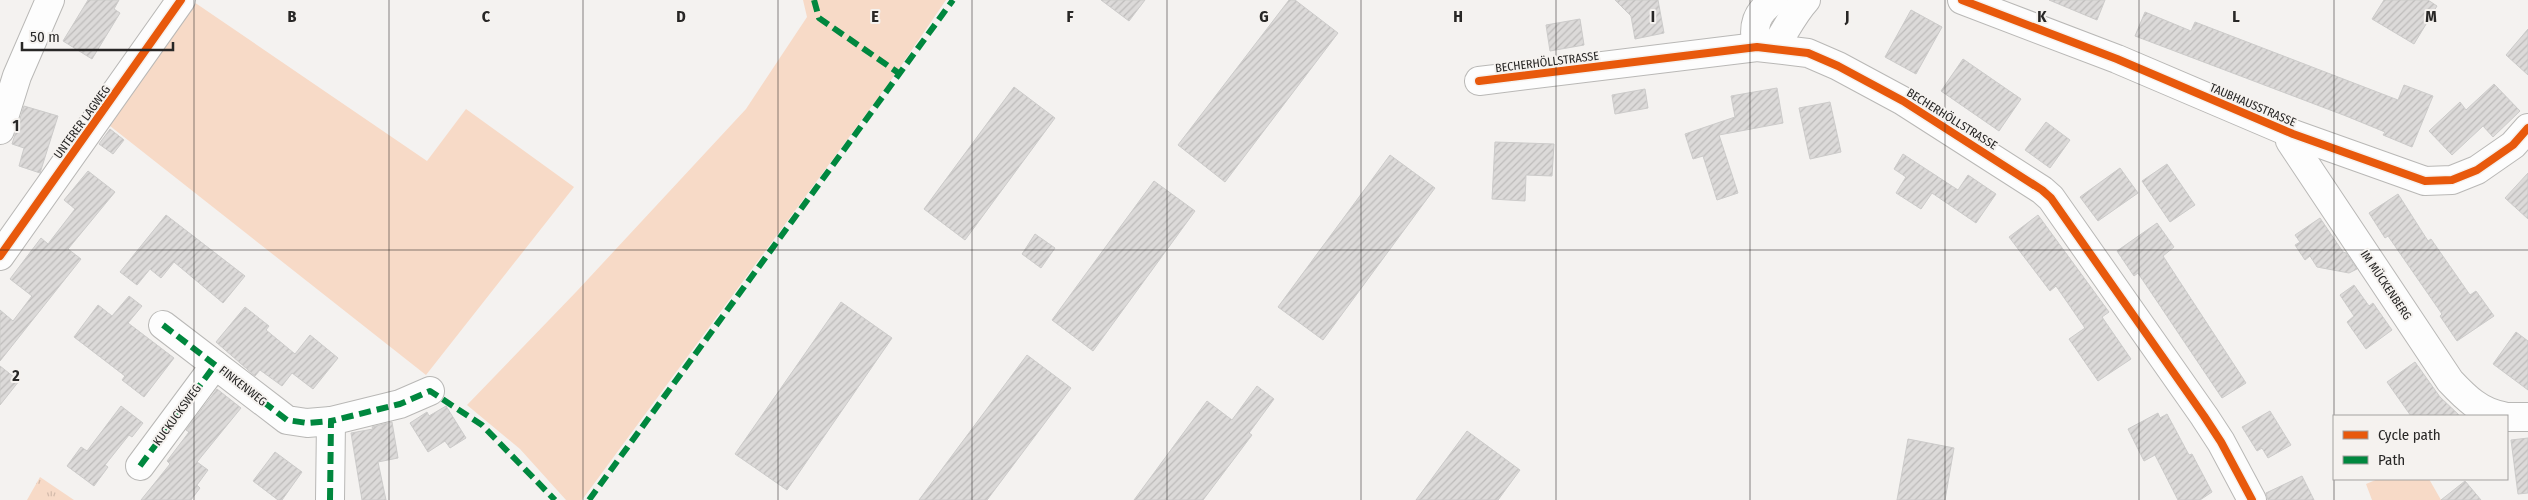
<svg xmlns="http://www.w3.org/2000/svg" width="2528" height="500" viewBox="0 0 2528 500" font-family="'Fira Sans Condensed',sans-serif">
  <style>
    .grass { fill: url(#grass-tufts) }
    .garden { fill: #f7dac7 }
    .building { fill: url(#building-hatch); stroke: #cccbca }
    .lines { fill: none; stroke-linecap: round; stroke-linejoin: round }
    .minor-casing { stroke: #b9b8b6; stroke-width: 30 }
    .minor { stroke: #fdfdfd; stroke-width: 28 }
    .quiet { stroke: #00873e; stroke-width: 6; stroke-dasharray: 12 6; stroke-linecap: butt }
    .cycleway-casing { stroke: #f5f2ef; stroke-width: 11 }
    .cycleway { stroke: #e8590c; stroke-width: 8 }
    .grid { fill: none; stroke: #282726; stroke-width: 1; stroke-opacity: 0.55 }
    .labels { text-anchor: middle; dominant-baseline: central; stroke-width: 4; stroke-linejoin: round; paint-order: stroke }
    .street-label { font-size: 12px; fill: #282726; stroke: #f5f2ef }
    .grid-label { font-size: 16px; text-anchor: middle; font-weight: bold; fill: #282726; stroke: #f5f2ef; stroke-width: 4; stroke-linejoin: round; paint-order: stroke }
  </style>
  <defs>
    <pattern id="grass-tufts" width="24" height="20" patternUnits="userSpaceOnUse" patternTransform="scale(1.25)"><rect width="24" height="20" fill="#f7dac7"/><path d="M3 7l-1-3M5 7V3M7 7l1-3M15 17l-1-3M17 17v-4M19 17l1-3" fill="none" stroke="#d4bbab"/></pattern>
    <pattern id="building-hatch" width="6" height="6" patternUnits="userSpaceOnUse" patternTransform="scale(1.25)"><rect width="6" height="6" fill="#dcdad9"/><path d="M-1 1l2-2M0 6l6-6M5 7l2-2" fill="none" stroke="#bdbbba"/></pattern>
  </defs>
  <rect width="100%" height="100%" fill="#f4f2f0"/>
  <!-- grass -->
  <polygon class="grass" points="40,477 74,500 27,500"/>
  <!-- garden -->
  <g class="garden">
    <polygon points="191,0 427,161 466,109 574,187 426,375 105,122"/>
    <polygon points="803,0 946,0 894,76 582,500 566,500 520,449 467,405 576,292 746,109 807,17"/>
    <polygon points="2378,479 2429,479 2441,500 2372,500 2366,484"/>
  </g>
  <!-- building -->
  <g class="building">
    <polygon points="88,0 119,0 114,9 120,13 92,59 63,41"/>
    <polygon points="1101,0 1145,0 1129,21"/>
    <polygon points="1289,0 1295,0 1338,33 1225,182 1178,145"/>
    <polygon points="1615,0 1658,0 1664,33 1635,39 1631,16"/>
    <polygon points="2049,0 2105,0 2097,20"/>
    <polygon points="2384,0 2428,0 2437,6 2414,44 2372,19"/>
    <polygon points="1911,10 1942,27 1916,74 1885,57"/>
    <polygon points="2145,12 2191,31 2195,22 2398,100 2404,85 2433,96 2412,147 2383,135 2385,132 2346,116 2135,36"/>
    <polygon points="1580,19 1584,45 1550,51 1546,25"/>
    <polygon points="2528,29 2528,75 2506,55"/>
    <polygon points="1963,59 2021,99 1999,131 1941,91"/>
    <polygon points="2494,84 2520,111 2493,137 2483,126 2452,155 2429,131 2460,102 2466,110"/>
    <polygon points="1014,87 1055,118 965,240 924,209"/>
    <polygon points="1777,88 1783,123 1719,135 1738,193 1717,200 1703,156 1693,159 1685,134 1735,117 1731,96"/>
    <polygon points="1645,89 1648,108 1615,114 1612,95"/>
    <polygon points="1830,102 1841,152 1810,159 1799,108"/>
    <polygon points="24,106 58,116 40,173 19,166 24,148 12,144"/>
    <polygon points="2046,122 2070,140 2050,168 2025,150"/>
    <polygon points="110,129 124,140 113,154 99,144"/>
    <polygon points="1495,142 1554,144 1552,176 1526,175 1525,201 1492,199"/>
    <polygon points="1903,154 1958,190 1968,175 1996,194 1976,223 1932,193 1921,209 1896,193 1906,177 1894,169"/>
    <polygon points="1390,155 1435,188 1323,340 1278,307"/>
    <polygon points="2167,164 2195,205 2170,222 2142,181"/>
    <polygon points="2120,168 2138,193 2098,221 2080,197"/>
    <polygon points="88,171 115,192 68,249 81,259 0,361 0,310 13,321 32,296 10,279 41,238 48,244 75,209 64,200"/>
    <polygon points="2528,173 2528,219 2505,198"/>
    <polygon points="1154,181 1195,211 1093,351 1052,320"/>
    <polygon points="2398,194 2428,241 2431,239 2470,295 2476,291 2494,316 2457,341 2440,316 2442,314 2388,236 2385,238 2369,213"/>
    <polygon points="166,215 245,276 223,303 174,262 161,278 150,269 137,285 120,272"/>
    <polygon points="2038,215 2109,312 2102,317 2131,359 2098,381 2069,339 2085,328 2056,286 2050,291 2009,237"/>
    <polygon points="2320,218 2343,252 2346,253 2357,269 2349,273 2317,267 2310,256 2305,260 2295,245 2300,242 2295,235"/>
    <polygon points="2157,223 2174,247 2163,256 2246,383 2222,398 2138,273 2134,276 2117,251"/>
    <polygon points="1035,234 1055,248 1041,268 1022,254"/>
    <polygon points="2354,285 2369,306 2373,303 2392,330 2366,349 2347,322 2354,316 2340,295"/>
    <polygon points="129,296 142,306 128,323 174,358 144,397 122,380 125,376 74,337 98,305 112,316"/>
    <polygon points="841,302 892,338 787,490 735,454"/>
    <polygon points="245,307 269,326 266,330 295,354 310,335 338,358 313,389 292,373 282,386 260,370 255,376 216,342"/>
    <polygon points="2516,332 2528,341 2528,390 2493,364"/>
    <polygon points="1027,355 1071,388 987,500 919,500"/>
    <polygon points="2415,362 2440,397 2460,416 2411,416 2387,382"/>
    <polygon points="0,366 19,381 0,405"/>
    <polygon points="1257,386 1274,399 1249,433 1252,435 1203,500 1134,500 1207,401 1232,420"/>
    <polygon points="217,389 241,408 197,462 208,470 197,485 200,488 191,500 141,500 170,464 167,461 189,432 186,430"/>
    <polygon points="121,406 143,423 132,437 129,435 105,465 108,467 94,486 67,466 81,447 87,451"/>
    <polygon points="446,406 466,438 450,448 445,441 428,452 410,423 427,412 429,416"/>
    <polygon points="2270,411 2291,445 2268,458 2262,448 2257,451 2242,427"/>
    <polygon points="2158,413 2160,418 2167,414 2189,455 2192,454 2212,492 2200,500 2178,500 2155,455 2144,461 2128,429"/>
    <polygon points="392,422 398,458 378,462 386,500 362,500 351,433 373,429 372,427"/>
    <polygon points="1467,431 1520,470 1498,500 1416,500"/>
    <polygon points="2528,438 2528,493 2518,494 2511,440"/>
    <polygon points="1908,439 1954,448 1945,500 1897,500"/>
    <polygon points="275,452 302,472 282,500 278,500 253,481"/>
    <polygon points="2302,476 2314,500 2268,500 2266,493"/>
    <polygon points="2465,481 2481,500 2441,500"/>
  </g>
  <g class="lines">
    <!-- minor casing -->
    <g class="minor-casing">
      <g id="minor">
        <polyline points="1962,0 2117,59 2293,134 2425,181 2452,180 2477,170 2513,145 2528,128"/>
        <path d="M1757,47C1752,26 1756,12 1775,0"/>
        <path d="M1774,48C1785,32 1793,14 1806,0"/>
        <polyline points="1479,81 1757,47 1808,53 1838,66 1903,101 2042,190 2051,198 2204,416 2221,442 2252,500"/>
        <polyline points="0,130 17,76 50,0"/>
        <path d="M2293,134L2290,141L2450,381C2466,398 2480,412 2503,416"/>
        <polyline points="0,256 181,0"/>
        <polyline points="163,325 287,420 307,423 331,421"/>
        <polyline points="2507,417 2528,417"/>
        <polyline points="140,466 215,365"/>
        <polyline points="330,500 331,421 400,404 430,391"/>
      </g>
    </g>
    <!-- minor -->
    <use href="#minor" class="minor"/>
    <!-- quiet -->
    <g class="quiet">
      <polyline points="814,0 819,18 900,74"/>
      <polyline points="163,325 287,420 307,423 331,421"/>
      <polyline points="140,466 215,365"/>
      <polyline points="330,500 331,421 400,404 430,391 482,425 555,500"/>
      <polyline points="589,500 953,0"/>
    </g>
    <!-- cycleway casing -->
    <g class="cycleway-casing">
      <g id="cycleway">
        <polyline points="1962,0 2117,59 2293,134 2425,181 2452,180 2477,170 2513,145 2528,128"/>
        <polyline points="1479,81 1757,47 1808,53 1838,66 1903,101 2042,190 2051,198 2204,416 2221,442 2252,500"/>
        <polyline points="0,256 181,0"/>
      </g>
    </g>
    <!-- cycleway -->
    <use href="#cycleway" class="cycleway"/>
  </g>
  <!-- grid -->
  <path class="grid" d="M194,0V500M389,0V500M583,0V500M778,0V500M972,0V500M1167,0V500M1361,0V500M1556,0V500M1750,0V500M1945,0V500M2139,0V500M2334,0V500M0,250H2528"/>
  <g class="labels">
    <!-- street labels -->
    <g class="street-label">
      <text transform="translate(1547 62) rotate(-7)">BECHERHÖLLSTRASSE</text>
      <text transform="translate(2253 105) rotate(23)">TAUBHAUSSTRASSE</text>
      <text transform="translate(1952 119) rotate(32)">BECHERHÖLLSTRASSE</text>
      <text transform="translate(82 122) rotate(-54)">UNTERER LAGWEG</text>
      <text transform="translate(2386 285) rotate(56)">IM MÜCKENBERG</text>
      <text transform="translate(243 386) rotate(38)">FINKENWEG</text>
      <text transform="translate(177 415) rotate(-54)">KUCKUCKSWEG</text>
    </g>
  </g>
  <g class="grid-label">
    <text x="292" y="22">B</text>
    <text x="486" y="22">C</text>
    <text x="681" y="22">D</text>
    <text x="875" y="22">E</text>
    <text x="1070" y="22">F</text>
    <text x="1264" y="22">G</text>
    <text x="1458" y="22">H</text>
    <text x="1653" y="22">I</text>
    <text x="1847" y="22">J</text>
    <text x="2042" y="22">K</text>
    <text x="2236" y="22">L</text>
    <text x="2431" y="22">M</text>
    <text x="16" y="131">1</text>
    <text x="16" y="381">2</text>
  </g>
  <!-- legend -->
  <rect x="2333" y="415" width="175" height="65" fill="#f5f2ef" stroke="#a3a19f"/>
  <rect x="2343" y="431" width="25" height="8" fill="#e8590c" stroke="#a3a19f"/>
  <text x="2378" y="440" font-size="15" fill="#282726">Cycle path</text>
  <rect x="2343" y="456" width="25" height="8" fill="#00873e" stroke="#a3a19f"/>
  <text x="2378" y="465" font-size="15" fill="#282726">Path</text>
  <!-- scale -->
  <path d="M22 42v8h151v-8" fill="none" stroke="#282726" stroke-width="2.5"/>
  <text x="30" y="42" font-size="15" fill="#282726" stroke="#f5f2ef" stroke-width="4" paint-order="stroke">50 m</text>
</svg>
